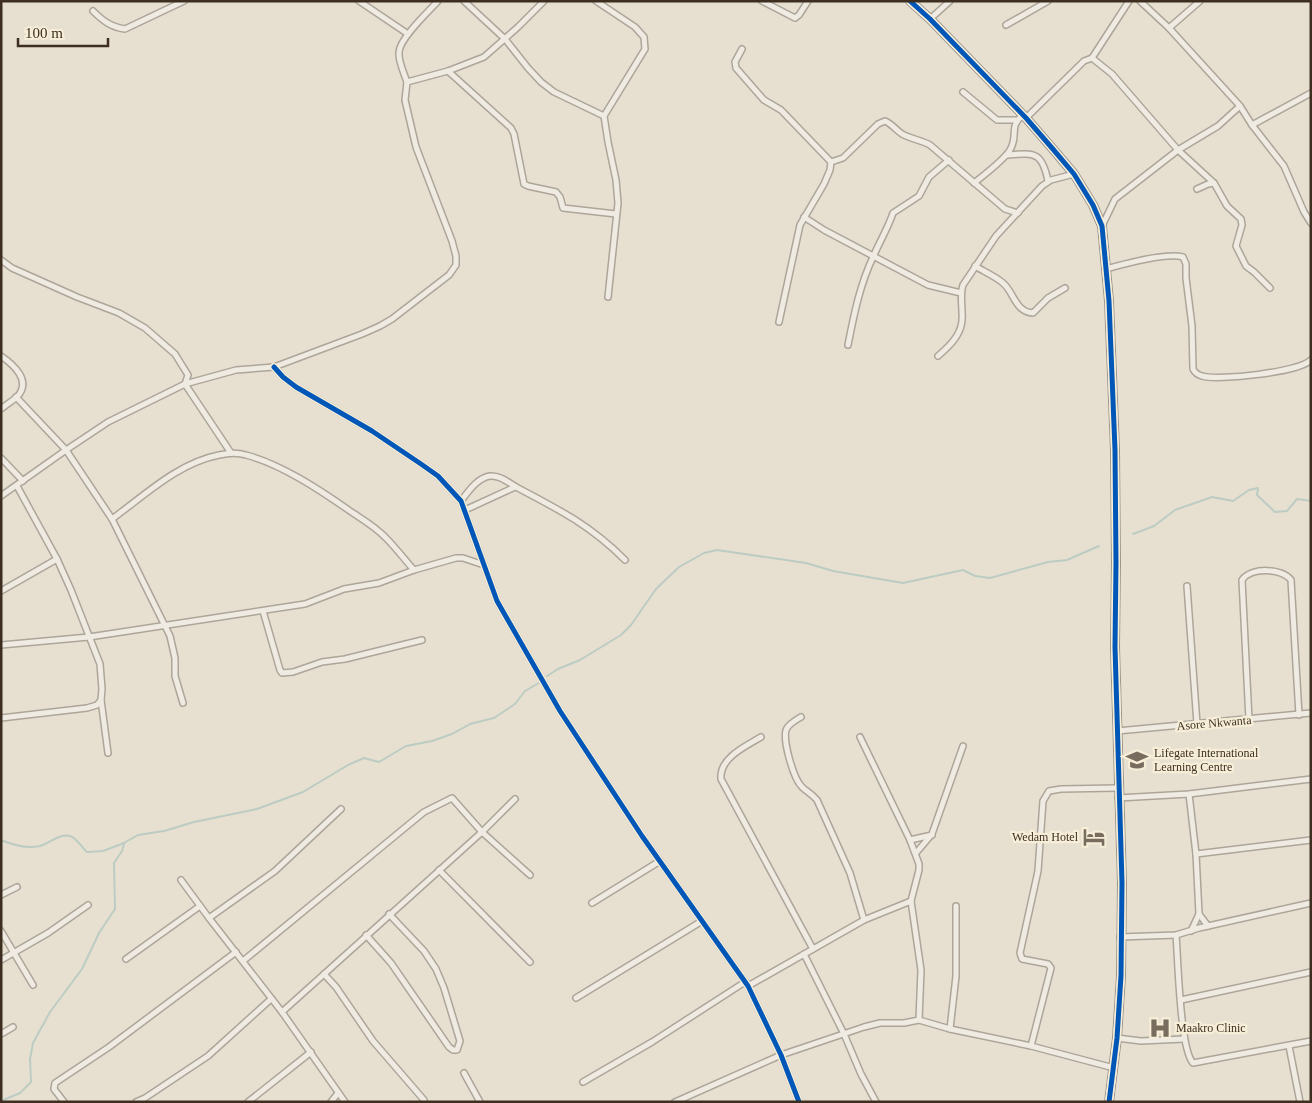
<svg xmlns="http://www.w3.org/2000/svg" width="1312" height="1103" viewBox="0 0 1312 1103" font-family="Georgia,serif">
  <style>
    .lines { fill: none; stroke-linecap: round; stroke-linejoin: round }
    .stream { stroke: #bcccc2; stroke-width: 2 }
    .street-casing { stroke: #ada599; stroke-width: 8 }
    .secondary-casing { stroke: #9c958a; stroke-width: 10 }
    .street { stroke: #efebe3; stroke-width: 5 }
    .secondary { stroke: #efebe3; stroke-width: 8 }
    .cycleway-casing { stroke: #f7eed8; stroke-width: 8 }
    .cycleway { stroke: #0057b8; stroke-width: 5 }
    .labels { text-anchor: middle; dominant-baseline: central; stroke-width: 4.5; stroke-linejoin: round; paint-order: stroke }
    .street-label { font-size: 12px; fill: #3d2e20; stroke: #f7eed8 }
    .poi-label { font-size: 12px; fill: #3d2e20; stroke: #f7eed8; text-anchor: start }
  </style>
  <rect width="100%" height="100%" fill="#e7e0d1"/>
  <g class="lines">
    <!-- stream -->
    <g class="stream">
      <polyline points="1133,534 1154,526 1175,510 1212,497 1233,501 1249,490 1258,488 1257,495 1275,512 1287,511 1297,499 1311,501"/>
      <polyline points="547,676 558,669 580,660 621,635 631,625 656,589 679,567 704,553 717,550 806,563 833,571 903,583 963,570 975,576 990,578 1048,562 1067,560 1099,546"/>
      <path d="M1,840C13,845 28,849 40,846C50,843 60,833 70,836C77,838 82,848 87,852L103,851L124,843L138,835L164,831L194,822L257,809L303,792L348,765L364,758L379,762L406,746L432,741L452,734L470,724L494,718L515,704L525,691L539,683"/>
      <polyline points="1,1101 20,1093 31,1082 30,1059 33,1043 50,1012 82,969 99,933 115,909 114,863 122,851 124,844"/>
    </g>
    <!-- street casing -->
    <g class="street-casing">
      <g id="street">
        <polyline points="359,1 408,34"/>
        <polyline points="464,1 505,39 528,68 541,82 554,92 604,116"/>
        <polyline points="596,1 635,27 644,37 645,49 604,116 608,142 616,180 618,203 608,297"/>
        <polyline points="762,1 795,18 799,15 808,1"/>
        <polyline points="1140,1 1169,28 1240,106 1252,125 1284,166 1304,212 1311,223"/>
        <path d="M93,11C103,21 111,27 125,29L184,1"/>
        <polyline points="930,19 950,1"/>
        <polyline points="1006,25 1048,1"/>
        <polyline points="1169,28 1200,1"/>
        <polyline points="742,49 735,62 736,68 764,100 781,110 831,162 830,170 824,184 800,225 779,322"/>
        <polyline points="1092,58 1112,74 1178,150 1214,183 1227,206 1241,219 1242,225 1236,246 1246,266 1254,272 1270,288"/>
        <polyline points="448,71 511,128 514,134 524,184 528,186 556,192 560,197 563,208 616,214"/>
        <path d="M407,82C404,73 398,61 399,52C400,38 428,12 438,1"/>
        <polyline points="963,92 997,120 1016,120"/>
        <polyline points="1026,118 1084,61 1092,58 1129,1"/>
        <polyline points="1252,125 1311,93"/>
        <path d="M1007,155C1034,153 1042,151 1048,181"/>
        <path d="M831,162L843,158L878,124L885,121C892,124 896,130 902,134C911,139 921,140 930,145L1005,209L1018,213"/>
        <path d="M974,183C984,175 1004,160 1010,150C1019,135 1008,127 1023,115"/>
        <polyline points="1197,189 1208,184 1214,183"/>
        <polyline points="804,217 824,230 928,285 961,293"/>
        <polyline points="1102,226 1115,199 1178,150 1218,126 1240,106"/>
        <polyline points="1,260 12,268 77,297 119,313 145,328 175,354 188,375 185,384 231,453"/>
        <path d="M975,266C983,271 995,276 1003,283C1014,292 1015,312 1033,313L1048,298L1065,288"/>
        <path d="M1106,269C1124,264 1167,252 1183,257L1186,264V278L1192,326L1193,369C1195,373 1198,375 1202,376C1218,381 1300,372 1311,360"/>
        <path d="M848,345C854,314 860,284 874,255C880,241 888,228 893,213L919,196L929,177L949,160"/>
        <path d="M1,356C14,365 32,381 17,397C12,401 6,405 1,409"/>
        <path d="M938,356C952,344 964,332 962,313C962,303 960,294 963,285L996,236L1042,186L1051,180L1074,174"/>
        <polyline points="274,367 283,377 296,387 372,431 421,464 438,476 461,501 497,601 560,711 642,836 748,986 781,1055 799,1102"/>
        <polyline points="16,397 66,450 112,519 170,636 175,658 175,676 183,703"/>
        <polyline points="1,458 23,481"/>
        <polyline points="1,496 66,450 108,422 185,384 236,370 274,367 362,334 380,326 392,319 449,275 456,265 456,256 452,241 416,147 405,100 407,82 448,71 484,57 518,27 544,1"/>
        <path d="M461,501C468,492 477,478 490,476C500,475 509,483 518,488C560,510 591,526 625,560"/>
        <polyline points="465,510 515,487"/>
        <path d="M112,519C145,495 178,463 219,455C228,453 237,452 246,455C281,464 320,490 350,511C362,519 376,527 386,538C396,548 405,560 414,570"/>
        <polyline points="1187,586 1197,724"/>
        <polyline points="1,591 57,559"/>
        <polyline points="263,611 280,670 282,673 293,672 322,662 345,659 422,640"/>
        <polyline points="1,645 89,637 305,604 344,589 379,583 414,570 456,558 463,558 484,565"/>
        <polyline points="101,700 108,753"/>
        <path d="M801,717C796,720 788,724 786,730C783,741 793,778 802,787C807,792 812,794 817,800L850,873L864,920"/>
        <polyline points="1,718 87,708 97,705 101,700 102,689 100,664 71,590 57,559 17,486"/>
        <path d="M1249,720L1242,580C1251,567 1282,568 1291,580L1299,715"/>
        <polyline points="1117,731 1311,713"/>
        <path d="M761,737C746,746 719,758 721,779L813,949"/>
        <polyline points="860,737 910,840 919,864 919,870 911,901 921,970 919,1020"/>
        <polyline points="1189,794 1196,854 1199,914 1191,931"/>
        <polyline points="1118,798 1189,794 1311,779"/>
        <polyline points="910,840 932,835"/>
        <polyline points="916,853 932,834 963,746"/>
        <polyline points="1196,854 1311,840"/>
        <polyline points="439,870 530,962"/>
        <polyline points="181,880 209,918 282,1012 345,1102"/>
        <polyline points="1,895 17,887"/>
        <polyline points="592,903 660,861"/>
        <polyline points="1199,914 1208,926"/>
        <polyline points="209,918 275,871 341,809"/>
        <polyline points="1,931 33,985"/>
        <polyline points="366,935 391,963 449,1047 453,1050 457,1050 460,1041 444,988 436,969 424,951 389,914"/>
        <path d="M1176,935C1178,959 1180,1049 1193,1063L1311,1041"/>
        <polyline points="1120,937 1176,935 1199,928 1311,903"/>
        <polyline points="804,954 844,1034 861,1074 876,1102"/>
        <polyline points="126,959 200,906"/>
        <polyline points="1,960 48,933 88,905"/>
        <polyline points="243,961 424,812 452,798 482,832 530,875"/>
        <polyline points="324,974 336,987 373,1041 424,1100"/>
        <polyline points="748,986 864,920 911,901"/>
        <polyline points="576,998 702,921"/>
        <polyline points="1181,1000 1311,972"/>
        <polyline points="282,1012 482,832 515,799"/>
        <polyline points="950,1029 956,976 956,906"/>
        <polyline points="1,1034 13,1027"/>
        <polyline points="1117,1038 1141,1041 1184,1039"/>
        <polyline points="1031,1046 1051,968 1048,964 1022,959 1020,953 1038,871 1043,801 1049,791 1061,789 1118,788"/>
        <polyline points="1289,1046 1300,1102"/>
        <polyline points="464,1073 480,1102"/>
        <polyline points="583,1082 652,1042 745,982"/>
        <polyline points="64,1102 54,1089 55,1083 109,1047 236,952"/>
        <polyline points="136,1102 145,1098 208,1056 271,999"/>
        <polyline points="248,1102 311,1052"/>
        <polyline points="331,1102 338,1093"/>
        <polyline points="675,1102 781,1055 864,1027 880,1023 904,1023 919,1020 950,1029 1031,1046 1114,1068"/>
      </g>
    </g>
    <!-- secondary casing -->
    <g class="secondary-casing">
      <polyline id="secondary" points="910,1 930,19 1026,118 1052,148 1074,174 1093,205 1102,226 1109,301 1115,450 1116,562 1115,647 1122,883 1121,976 1117,1038 1109,1102"/>
    </g>
    <!-- street -->
    <use href="#street" class="street"/>
    <!-- secondary -->
    <use href="#secondary" class="secondary"/>
    <!-- cycleway casing -->
    <g class="cycleway-casing">
      <g id="cycleway">
        <polyline points="910,1 930,19 1026,118 1052,148 1074,174 1093,205 1102,226 1109,301 1115,450 1116,562 1115,647 1122,883 1121,976 1117,1038 1109,1102"/>
        <polyline points="274,367 283,377 296,387 372,431 421,464 438,476 461,501 497,601 560,711 642,836 748,986 781,1055 799,1102"/>
      </g>
    </g>
    <!-- cycleway -->
    <use href="#cycleway" class="cycleway"/>
  </g>
  <!-- icons -->
  <defs>
    <g id="school-bare" transform="scale(1.725)"><path d="M0-5L7-2L0 1L-7-2ZM-4 1L0 2.5L4 1V4Q0 6-4 4Z" fill="#786c5e" stroke="#f7eed8" stroke-width="2.5" paint-order="stroke"/></g>
    <g id="hotel-bare" transform="scale(1.725)"><path d="M-6-4.5h1.5V1H6V5H4.5V3h-9V5H-6ZM-4 0a1.8 1.8 0 1 1 3.6 0ZM.5 0V-2.5h3Q6-2.5 6 0Z" fill="#786c5e" stroke="#f7eed8" stroke-width="2.5" paint-order="stroke"/></g>
    <g id="hospital-bare" transform="scale(1.725)"><path d="M-5-5h3v3.5h4V-5h3V5h-3V1.5h-4V5h-3Z" fill="#786c5e" stroke="#f7eed8" stroke-width="2.5" paint-order="stroke"/></g>
  </defs>
  <g fill-rule="evenodd">
    <use href="#school-bare" x="1137" y="760"/>
    <use href="#hotel-bare" x="1094" y="837"/>
    <use href="#hospital-bare" x="1160" y="1028"/>
  </g>
  <g class="labels">
    <!-- street labels -->
    <g class="street-label">
      <text transform="translate(1214 723) rotate(-5)">Asore Nkwanta</text>
    </g>
    <!-- poi labels -->
    <g class="poi-label">
      <text x="1154" y="753">Lifegate International<tspan x="1154" dy="14">Learning Centre</tspan></text>
      <text x="1078" y="837" text-anchor="end">Wedam Hotel</text>
      <text x="1176" y="1028">Maakro Clinic</text>
    </g>
  </g>
  <!-- border -->
  <rect width="1312" height="1103" fill="none" stroke="#3d2e20" stroke-width="5"/>
  <!-- scale -->
  <path d="M18 38v8h90v-8" fill="none" stroke="#3d2e20" stroke-width="2.5"/>
  <text x="25" y="38" font-size="15" fill="#3d2e20" stroke="#f7eed8" stroke-width="4" paint-order="stroke">100 m</text>
</svg>
